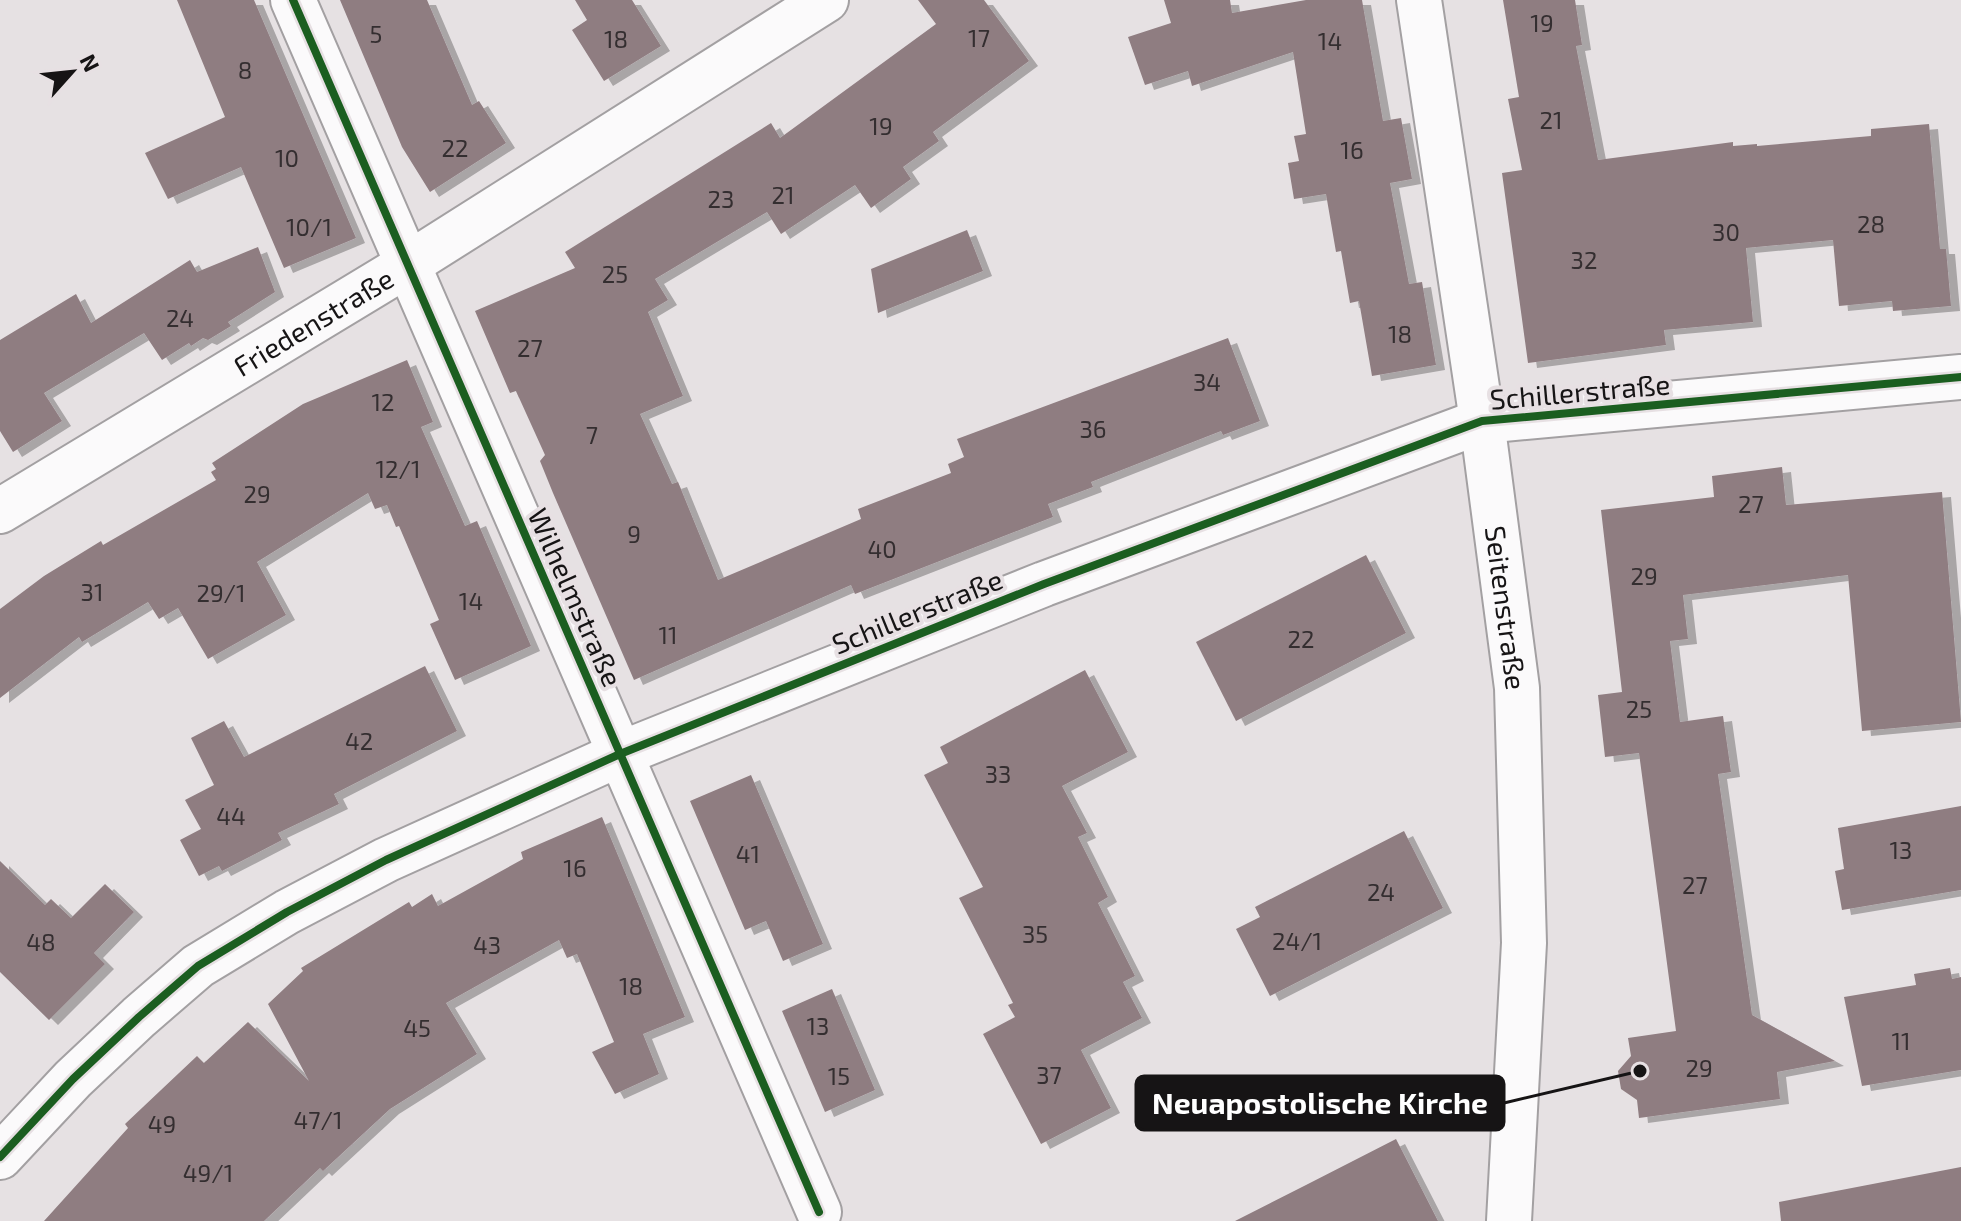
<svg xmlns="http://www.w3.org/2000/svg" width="1961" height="1221" viewBox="0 0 1961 1221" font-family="'Exo 2',sans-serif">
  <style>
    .building { fill: #8f7d81; filter: url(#shadow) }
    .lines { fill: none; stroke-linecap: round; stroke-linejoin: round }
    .minor-casing { stroke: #a3a0a2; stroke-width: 48 }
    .minor { stroke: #fbfafb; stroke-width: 44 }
    .cycleway-casing { stroke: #e7e0e3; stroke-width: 13 }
    .cycleway { stroke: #1b5e20; stroke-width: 8 }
    .labels { text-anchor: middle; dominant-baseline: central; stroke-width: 8; stroke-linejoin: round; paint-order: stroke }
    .number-label { font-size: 24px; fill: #342e30 }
    .street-label { font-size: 28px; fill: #161415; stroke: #e7e0e3 }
    .leader { fill: none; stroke: #161415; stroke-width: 3 }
    .callout-dot { fill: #161415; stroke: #e7e0e3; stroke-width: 3 }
    .callout { fill: #161415; stroke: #161415; stroke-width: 3 }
    .callout-label { font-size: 30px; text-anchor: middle; font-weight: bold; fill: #fff }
  </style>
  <defs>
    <filter id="shadow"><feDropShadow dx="9" dy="5" stdDeviation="0" flood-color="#0004"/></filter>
  </defs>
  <rect width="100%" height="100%" fill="#e6e1e3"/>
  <!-- building -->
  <g class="building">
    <polygon points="177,0 254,0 356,238 284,268 241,167 168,199 145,153 225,117"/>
    <polygon points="340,0 427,0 472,105 479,101 506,143 430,192 402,147"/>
    <polygon points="575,0 632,0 661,46 604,81 572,30 587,20"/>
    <polygon points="918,0 984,0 1029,61 933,132 939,141 903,167 911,179 871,208 855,185 781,234 767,212 655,279 668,300 648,312 683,396 640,414 672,484 678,482 718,580 861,519 858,509 951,473 948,464 964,457 957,439 1228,338 1260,421 1223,435 1221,431 1091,482 1093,487 1048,504 1053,517 855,594 851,585 634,680 553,493 540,461 545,455 516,391 510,393 475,311 575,268 565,252 771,123 780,138 936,24"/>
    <polygon points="1164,0 1230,0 1232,13 1306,0 1362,0 1383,121 1401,118 1412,179 1390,183 1409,284 1422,282 1436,365 1372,376 1359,301 1350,303 1341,251 1336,252 1326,194 1294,199 1288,163 1299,161 1294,136 1306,134 1293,52 1192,86 1188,71 1145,85 1128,37 1171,23"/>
    <polygon points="1503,0 1575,0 1582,45 1576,46 1598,160 1733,142 1733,146 1757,144 1757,146 1871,136 1871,129 1929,124 1940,249 1946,249 1951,306 1893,311 1892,301 1839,306 1833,240 1746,248 1753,322 1664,330 1666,345 1528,363 1502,173 1522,170 1508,99 1519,97"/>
    <polygon points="967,230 983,271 878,313 871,269"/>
    <polygon points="258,247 275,292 228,322 231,326 208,340 203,338 191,346 189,343 162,360 144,333 44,393 62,421 13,452 0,431 0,340 76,294 91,323 190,260 197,272"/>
    <polygon points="407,360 433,422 421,427 465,526 477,521 531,646 455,680 430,624 439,620 399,526 396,527 387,505 375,509 368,493 257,562 286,615 208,659 178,608 159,619 148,602 82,642 79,637 0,698 0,609 44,576 101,541 103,545 216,480 211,472 216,469 212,463 303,404"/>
    <polygon points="1782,467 1786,505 1942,492 1961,722 1862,731 1848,575 1683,595 1688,639 1670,641 1680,722 1723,716 1731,772 1718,774 1752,1015 1835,1061 1777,1072 1780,1099 1639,1118 1637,1100 1621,1089 1618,1071 1631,1056 1628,1038 1676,1031 1639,753 1605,757 1598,695 1622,692 1601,510 1714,497 1712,476"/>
    <polygon points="1366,555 1406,633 1236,721 1196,642"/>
    <polygon points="425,666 457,731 334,794 339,804 278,833 282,840 222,871 219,866 199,876 180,840 201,829 185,800 214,785 191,738 224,721 244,757"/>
    <polygon points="1085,670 1128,752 1062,786 1087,833 1078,837 1108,897 1098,903 1135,976 1123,982 1142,1018 1081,1050 1111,1108 1041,1144 983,1034 1015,1017 1008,1005 1013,1003 959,898 983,887 924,775 948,763 940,747"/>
    <polygon points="751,775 823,944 783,961 766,921 745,930 690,801"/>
    <polygon points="1961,806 1961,890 1842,910 1835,871 1844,869 1838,828"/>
    <polygon points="602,817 685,1017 643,1034 659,1074 615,1094 592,1052 614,1042 577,954 567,958 559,940 446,1003 477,1054 390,1109 323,1171 320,1168 264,1221 44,1221 128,1128 125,1124 197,1056 204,1063 248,1022 309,1081 268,1004 303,971 301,968 409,902 412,907 432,894 438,906 523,859 521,852"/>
    <polygon points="1404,831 1443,908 1270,996 1236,929 1260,917 1255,907"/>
    <polygon points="0,861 45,905 51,899 71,918 105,884 134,912 94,953 105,964 49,1020 0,972"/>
    <polygon points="1950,968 1952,979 1961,977 1961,1070 1862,1086 1844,997 1916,985 1914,974"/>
    <polygon points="832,989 875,1090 825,1112 782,1011"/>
    <polygon points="1396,1139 1438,1221 1235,1221 1306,1185"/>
    <polygon points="1961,1167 1961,1221 1781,1221 1779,1202"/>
  </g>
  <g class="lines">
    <!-- minor casing -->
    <g class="minor-casing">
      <g id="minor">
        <polyline points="293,0 819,1212"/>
        <path id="s1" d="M1419,0L1482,421L1517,688L1524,943L1509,1221"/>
        <path id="s2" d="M0,511L407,265L826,0"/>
        <polyline points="0,1157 73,1079 139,1017 198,966 287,912 386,860 620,754 1044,584 1482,421 1961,377"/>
      </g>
    </g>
    <!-- minor -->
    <use href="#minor" class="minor"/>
    <!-- cycleway casing -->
    <g class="cycleway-casing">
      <g id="cycleway">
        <polyline points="293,0 819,1212"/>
        <polyline points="0,1157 73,1079 139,1017 198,966 287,912 386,860 620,754 1044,584 1482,421 1961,377"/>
      </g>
    </g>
    <!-- cycleway -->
    <use href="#cycleway" class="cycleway"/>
  </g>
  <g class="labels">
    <!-- number labels -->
    <g class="number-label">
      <text x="1542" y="22">19</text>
      <text x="376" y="33">5</text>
      <text x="979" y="37">17</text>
      <text x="616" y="38">18</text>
      <text x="1330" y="40">14</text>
      <text x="245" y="69">8</text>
      <text x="1551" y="119">21</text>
      <text x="881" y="125">19</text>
      <text x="455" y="147">22</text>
      <text x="1352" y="149">16</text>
      <text x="287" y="157">10</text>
      <text x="783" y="194">21</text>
      <text x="721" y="198">23</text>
      <text x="1871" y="223">28</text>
      <text x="309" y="226">10/1</text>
      <text x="1726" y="231">30</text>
      <text x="1584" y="259">32</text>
      <text x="615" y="273">25</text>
      <text x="180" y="317">24</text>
      <text x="1400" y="333">18</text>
      <text x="530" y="347">27</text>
      <text x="1207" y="381">34</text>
      <text x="383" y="401">12</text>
      <text x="1093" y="428">36</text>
      <text x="592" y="434">7</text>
      <text x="398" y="468">12/1</text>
      <text x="257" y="493">29</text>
      <text x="1751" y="503">27</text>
      <text x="634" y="533">9</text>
      <text x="882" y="548">40</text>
      <text x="1644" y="575">29</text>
      <text x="92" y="591">31</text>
      <text x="221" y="592">29/1</text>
      <text x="471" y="600">14</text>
      <text x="668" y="634">11</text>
      <text x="1301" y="638">22</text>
      <text x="1639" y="708">25</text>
      <text x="359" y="740">42</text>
      <text x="998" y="773">33</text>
      <text x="231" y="815">44</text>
      <text x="1901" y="849">13</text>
      <text x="748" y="853">41</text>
      <text x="575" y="867">16</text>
      <text x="1695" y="884">27</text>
      <text x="1381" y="891">24</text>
      <text x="1035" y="933">35</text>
      <text x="1297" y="940">24/1</text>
      <text x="41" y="941">48</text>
      <text x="487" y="944">43</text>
      <text x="631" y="985">18</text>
      <text x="818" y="1025">13</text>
      <text x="417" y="1027">45</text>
      <text x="1901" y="1040">11</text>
      <text x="1699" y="1067">29</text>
      <text x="1049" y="1074">37</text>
      <text x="839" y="1075">15</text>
      <text x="318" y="1119">47/1</text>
      <text x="162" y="1123">49</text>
      <text x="208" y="1172">49/1</text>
    </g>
    <!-- street labels -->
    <g class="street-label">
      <text stroke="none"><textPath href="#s2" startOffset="366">Friedenstraße</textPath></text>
      <text transform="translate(1580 391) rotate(-5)">Schillerstraße</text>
      <text transform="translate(576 597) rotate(66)">Wilhelmstraße</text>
      <text stroke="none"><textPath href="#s1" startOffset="614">Seitenstraße</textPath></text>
      <text transform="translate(917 611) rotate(-22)">Schillerstraße</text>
    </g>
  </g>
  <!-- callouts -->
  <path class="leader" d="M1640 1071L1504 1103"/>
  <circle class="callout-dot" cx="1640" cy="1071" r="8"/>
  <rect class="callout" x="1136" y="1076" width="368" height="54" rx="8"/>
  <g class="callout-label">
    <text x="1320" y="1114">Neuapostolische Kirche</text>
  </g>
  <!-- north arrow -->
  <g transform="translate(72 72) rotate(63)" stroke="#e7e0e3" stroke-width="6" paint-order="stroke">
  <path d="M0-6L14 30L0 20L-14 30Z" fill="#161415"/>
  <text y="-12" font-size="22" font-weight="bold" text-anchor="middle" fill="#161415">N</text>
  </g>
</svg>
